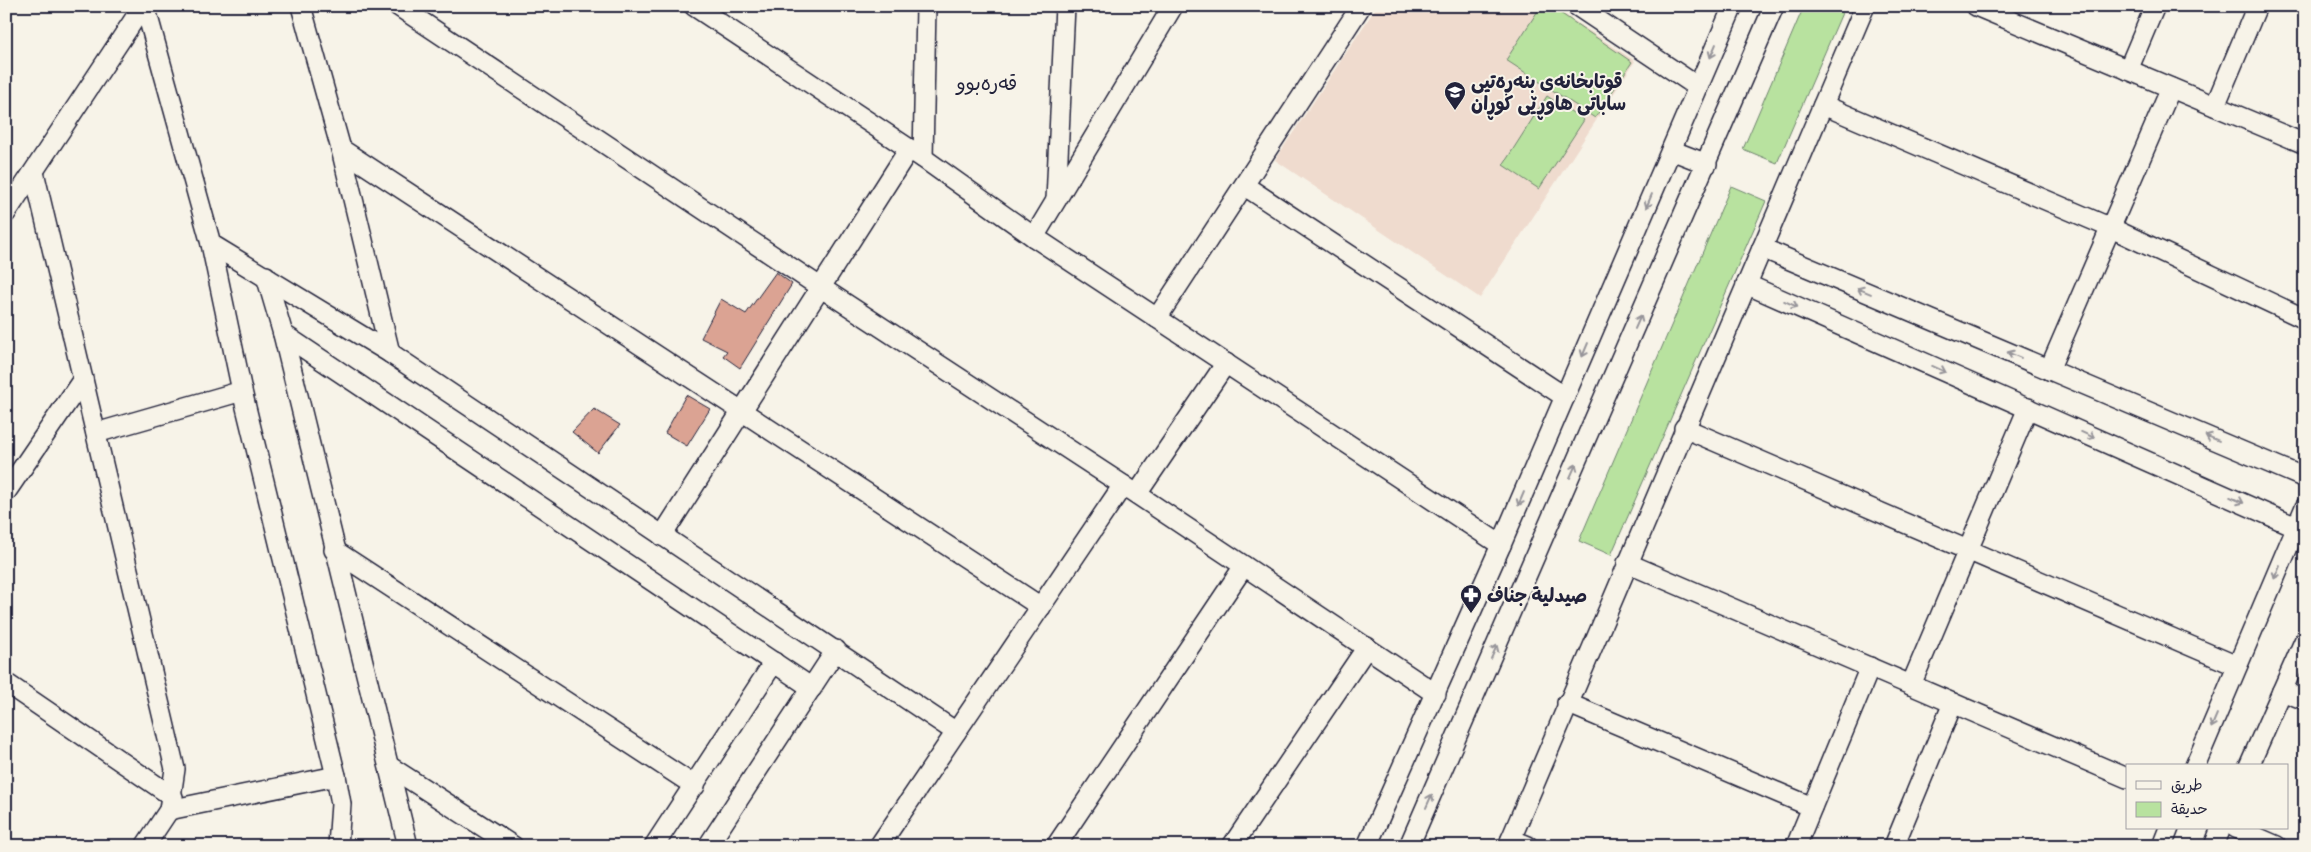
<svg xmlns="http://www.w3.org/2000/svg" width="2311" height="852" viewBox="0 0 2311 852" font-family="Itim,'Playpen Sans Arabic',sans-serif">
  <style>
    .built { fill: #efdbce }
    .green { fill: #b8e29f; stroke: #6d826d }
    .building { fill: #dba393; stroke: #22223b }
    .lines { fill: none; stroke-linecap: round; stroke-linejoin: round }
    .minor-casing { stroke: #22223b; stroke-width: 22 }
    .minor { stroke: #f7f3e8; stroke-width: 19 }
    .oneway { stroke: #97959a }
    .labels { text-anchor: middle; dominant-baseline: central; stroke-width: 4; stroke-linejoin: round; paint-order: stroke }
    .poi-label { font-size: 19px; font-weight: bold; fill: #22223b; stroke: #f7f3e8; text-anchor: start }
    .neighbourhood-label { font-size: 20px; fill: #22223b; stroke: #f7f3e8 }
  </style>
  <rect width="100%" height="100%" fill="#f7f3e8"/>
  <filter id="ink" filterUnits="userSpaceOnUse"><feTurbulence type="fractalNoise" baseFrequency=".02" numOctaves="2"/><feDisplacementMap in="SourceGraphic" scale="10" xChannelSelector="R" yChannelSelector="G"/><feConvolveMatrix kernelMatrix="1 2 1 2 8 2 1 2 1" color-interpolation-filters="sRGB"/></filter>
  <g filter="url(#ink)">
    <!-- built -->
    <polygon class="built" points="1377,6 1552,6 1635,61 1480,298 1275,160"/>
    <!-- green -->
    <g class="green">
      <polygon points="1541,6 1550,6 1632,62 1595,118 1506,60"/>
      <polygon points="1804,6 1845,6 1777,163 1743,149"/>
      <polygon points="1547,96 1584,120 1539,189 1503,165"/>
      <polygon points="1731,186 1766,201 1611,555 1579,541"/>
    </g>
    <!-- building -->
    <g class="building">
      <polygon points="776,272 792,284 740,368 723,356 727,351 701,338 721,299 746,314"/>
      <polygon points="686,395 710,409 687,446 665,433"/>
      <polygon points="594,409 620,425 598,453 572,432"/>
    </g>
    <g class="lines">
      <!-- minor casing -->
      <g class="minor-casing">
        <g id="minor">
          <polyline points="145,6 211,244 242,391 336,776 341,804 338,846"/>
          <polyline points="301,6 341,149 390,353"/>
          <polyline points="398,6 820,287 1123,485 1436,694"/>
          <polyline points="694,6 923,158 1034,237 1501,545"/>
          <polyline points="1577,6 1698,87"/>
          <polyline points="1976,6 2305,144"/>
          <polyline points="2128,70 2155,6"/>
          <polyline points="1823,105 2109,227 2305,319"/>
          <polyline points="2215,106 2257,6"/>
          <polyline points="341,149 1041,607"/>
          <polyline points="1671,150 1707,164"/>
          <polyline points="923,158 926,6"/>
          <polyline points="34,172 175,769 169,810 145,846"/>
          <polyline points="1245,186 1565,397"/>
          <polyline points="1056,200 1065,6"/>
          <polyline points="6,213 143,6"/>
          <polyline points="1034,237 1173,6"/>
          <polyline points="211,244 390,353 956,732"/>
          <polyline points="1762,248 2305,478"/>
          <polyline points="266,276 283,334 408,846"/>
          <polyline points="1746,284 2305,531"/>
          <polyline points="1157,318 1361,6"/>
          <polyline points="283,334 812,688"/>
          <polyline points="2049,370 2171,88"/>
          <polyline points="1684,428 2237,666"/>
          <polyline points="96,433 242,391"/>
          <polyline points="6,492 83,379"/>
          <polyline points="1137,494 1226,363"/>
          <polyline points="662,536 909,149"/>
          <polyline points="334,550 695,786"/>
          <polyline points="1627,563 2127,778"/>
          <polyline points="6,683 173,797"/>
          <polyline points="1911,685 2028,408"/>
          <polyline points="2282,691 2305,700"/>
          <polyline points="1567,703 1812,807"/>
          <polyline points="389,766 513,846"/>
          <polyline points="2195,766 2305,507"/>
          <polyline points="2249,766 2305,639"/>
          <polyline points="169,810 336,776"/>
          <polyline points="2236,828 2277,846"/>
          <polyline points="1511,839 1528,846"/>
          <polyline points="654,846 774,662"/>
          <polyline points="708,846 836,650"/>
          <polyline points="879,846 1123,485"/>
          <polyline points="1056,846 1244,566"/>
          <polyline points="1232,846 1367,647"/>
          <polyline points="1367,846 1501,545 1733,6"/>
          <polyline points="1409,846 1774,6"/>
          <polyline points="1508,846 1865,6"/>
          <polyline points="1796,846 1870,667"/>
          <polyline points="1894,846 1953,703"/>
          <polyline points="2162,846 2169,828"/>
          <polyline points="2214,846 2221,828"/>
        </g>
      </g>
      <!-- minor -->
      <use href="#minor" class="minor"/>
    </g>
    <!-- one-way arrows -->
    <defs><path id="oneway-shaft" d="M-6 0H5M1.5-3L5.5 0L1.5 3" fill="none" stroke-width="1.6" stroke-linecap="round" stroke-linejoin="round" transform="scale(1.25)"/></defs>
    <g class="oneway">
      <use href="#oneway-shaft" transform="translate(1713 51) rotate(113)"/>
      <use href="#oneway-shaft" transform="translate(1649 201) rotate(113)"/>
      <use href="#oneway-shaft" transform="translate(1864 291) rotate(-157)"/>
      <use href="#oneway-shaft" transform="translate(1791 304) rotate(24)"/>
      <use href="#oneway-shaft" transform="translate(1638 322) rotate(-66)"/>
      <use href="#oneway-shaft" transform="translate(1585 350) rotate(113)"/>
      <use href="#oneway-shaft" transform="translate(2014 355) rotate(-157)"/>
      <use href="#oneway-shaft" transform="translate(1939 369) rotate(24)"/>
      <use href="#oneway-shaft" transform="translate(2088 435) rotate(24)"/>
      <use href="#oneway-shaft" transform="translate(2212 438) rotate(-157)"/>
      <use href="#oneway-shaft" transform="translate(1573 471) rotate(-66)"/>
      <use href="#oneway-shaft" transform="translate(1521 499) rotate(113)"/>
      <use href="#oneway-shaft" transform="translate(2237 500) rotate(24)"/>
      <use href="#oneway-shaft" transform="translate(2277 572) rotate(113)"/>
      <use href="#oneway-shaft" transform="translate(1494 652) rotate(-66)"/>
      <use href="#oneway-shaft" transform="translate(2214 721) rotate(113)"/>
      <use href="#oneway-shaft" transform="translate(1429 801) rotate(-66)"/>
    </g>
  </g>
  <!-- icons -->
  <defs>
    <g id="school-pin" transform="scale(1.125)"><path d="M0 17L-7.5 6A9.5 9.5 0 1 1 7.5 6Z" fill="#22223b" stroke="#f7f3e8"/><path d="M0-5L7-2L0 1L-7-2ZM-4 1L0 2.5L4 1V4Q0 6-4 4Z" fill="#fff"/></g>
    <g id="pharmacy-pin" transform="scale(1.125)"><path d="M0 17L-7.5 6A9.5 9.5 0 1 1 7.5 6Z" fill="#22223b" stroke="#f7f3e8"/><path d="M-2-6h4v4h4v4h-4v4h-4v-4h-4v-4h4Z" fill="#fff"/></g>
  </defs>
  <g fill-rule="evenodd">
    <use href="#school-pin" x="1455" y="92"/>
    <use href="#pharmacy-pin" x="1471" y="595"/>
  </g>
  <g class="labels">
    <!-- poi labels -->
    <g class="poi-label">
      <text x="1471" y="81">قوتابخانەی بنەڕەتیی<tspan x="1471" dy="22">ساباتی هاوڕێی کوڕان</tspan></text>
      <text x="1487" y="595">صيدلية جناف</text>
    </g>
    <!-- neighbourhood labels -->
    <g class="neighbourhood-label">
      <text x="987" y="83">قەرەبوو</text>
    </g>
  </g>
  <!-- margin -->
  <rect width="2311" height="852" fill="none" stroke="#f7f3e8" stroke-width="25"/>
  <rect x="12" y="12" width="2286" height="827" fill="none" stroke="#22223b" stroke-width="2" filter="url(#ink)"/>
  <!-- legend -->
  <rect x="2126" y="764" width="162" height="65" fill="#f7f3e8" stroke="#a29fa3"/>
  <rect x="2136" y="781" width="25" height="8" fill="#f7f3e8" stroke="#a29fa3"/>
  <text x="2171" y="790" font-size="15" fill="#22223b">طريق</text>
  <rect x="2136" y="802" width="25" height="15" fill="#b8e29f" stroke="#a29fa3"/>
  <text x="2171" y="814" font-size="15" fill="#22223b">حديقة</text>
</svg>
